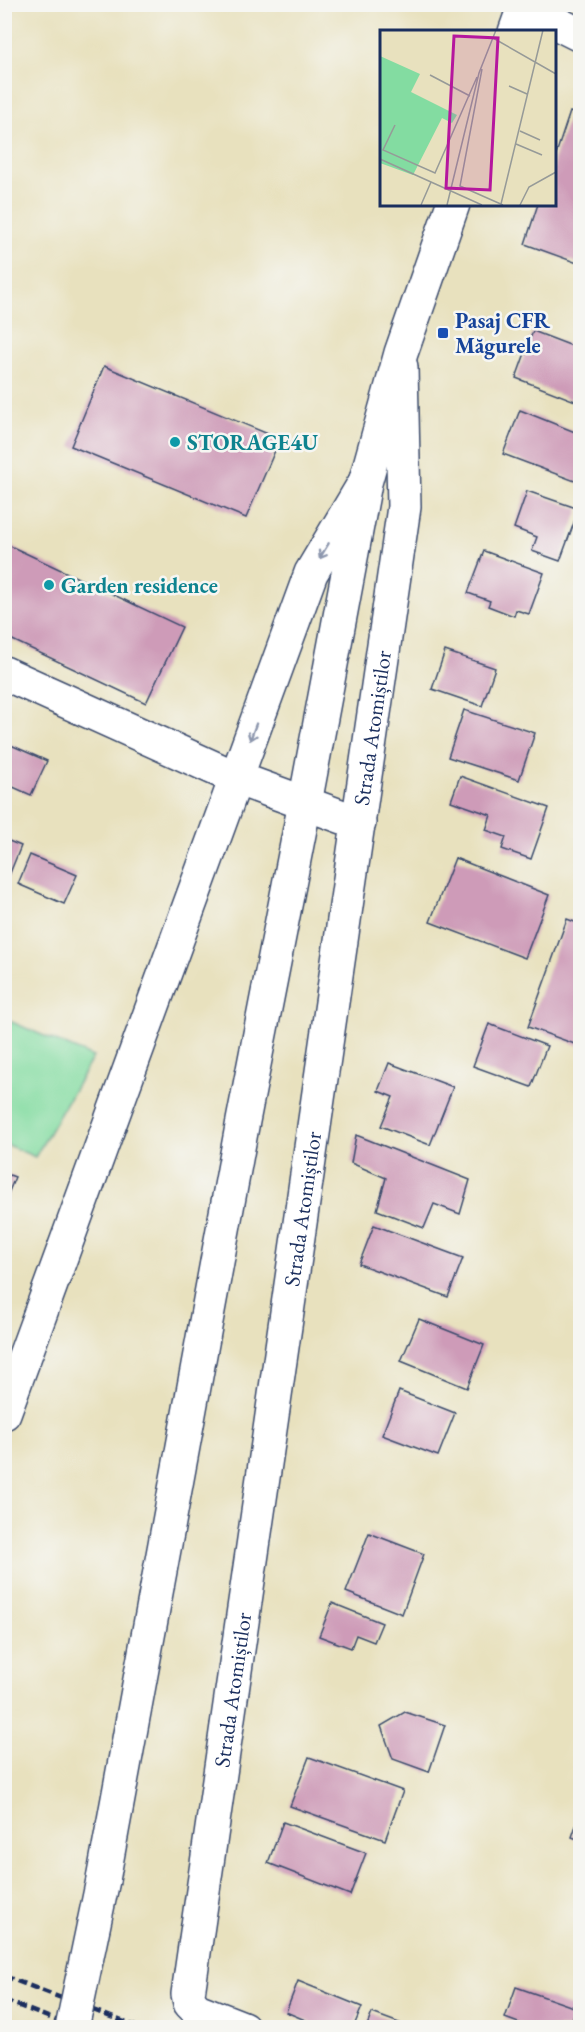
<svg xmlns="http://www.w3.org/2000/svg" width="585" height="2032" viewBox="0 0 585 2032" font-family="'EB Garamond',serif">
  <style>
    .green { fill: #83dca1; stroke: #4f8680; stroke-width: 1.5 }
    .building { fill: #ce9bb8 }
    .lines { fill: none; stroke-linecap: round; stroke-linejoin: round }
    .minor-casing { stroke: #3a4a6c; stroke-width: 36 }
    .major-casing { stroke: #3a4a6c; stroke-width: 36 }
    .minor { stroke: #fff; stroke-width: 33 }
    .major { stroke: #fff; stroke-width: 33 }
    .rail { stroke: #1b2f5e; stroke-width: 4.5; stroke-dasharray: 9 4.5; stroke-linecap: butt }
    .major-bridge-casing { stroke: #3a4a6c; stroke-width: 36; stroke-linecap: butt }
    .major-bridge { stroke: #fff; stroke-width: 33 }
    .oneway { stroke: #8d97ae }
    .transit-dot { fill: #1a4fb4; stroke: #f6f6f2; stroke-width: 2 }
    .culture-dot { fill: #0f9aa8; stroke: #f6f6f2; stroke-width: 2 }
    .labels { text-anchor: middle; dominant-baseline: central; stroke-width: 5; stroke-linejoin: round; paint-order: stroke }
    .transit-label { font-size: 22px; font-weight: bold; fill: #164399; stroke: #f6f6f2; text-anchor: start }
    .culture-label { font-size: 22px; font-weight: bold; fill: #0d838f; stroke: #f6f6f2; text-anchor: start }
    .street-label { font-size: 22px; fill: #1b2f5e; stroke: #f6f6f2 }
    .inset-road { fill: none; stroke: #969a98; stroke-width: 1.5 }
    .view { fill: #b5179e; fill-opacity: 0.15; stroke: #b5179e; stroke-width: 3 }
    .inset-edge { fill: none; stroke: #1b2f5e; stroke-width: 3 }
  </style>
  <rect width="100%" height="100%" fill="#f6f6f2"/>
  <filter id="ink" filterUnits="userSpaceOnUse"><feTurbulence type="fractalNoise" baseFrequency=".0167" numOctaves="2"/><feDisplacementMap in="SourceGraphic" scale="12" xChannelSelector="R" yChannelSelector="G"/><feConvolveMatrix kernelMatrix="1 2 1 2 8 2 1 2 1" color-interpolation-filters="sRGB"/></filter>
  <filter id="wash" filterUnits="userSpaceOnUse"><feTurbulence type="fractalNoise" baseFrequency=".008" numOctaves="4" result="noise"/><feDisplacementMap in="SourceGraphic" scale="24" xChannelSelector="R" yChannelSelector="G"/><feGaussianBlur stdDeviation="1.35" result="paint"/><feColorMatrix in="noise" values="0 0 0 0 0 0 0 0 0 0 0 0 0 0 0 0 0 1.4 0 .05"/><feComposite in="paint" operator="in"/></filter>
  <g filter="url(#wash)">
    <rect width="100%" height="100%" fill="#e8e1be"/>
    <!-- green -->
    <polygon class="green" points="5,1019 93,1057 35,1157 5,1144"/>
    <g id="blocks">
      <!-- building -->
      <g class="building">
        <polygon points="570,112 580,115 580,264 525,244 538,204 554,204 554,160"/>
        <polygon points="533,331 580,349 580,403 516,378"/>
        <polygon points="104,366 280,439 246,518 71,446"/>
        <polygon points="520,410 580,434 580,483 503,454"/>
        <polygon points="527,491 579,509 560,561 532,551 537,537 514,528"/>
        <polygon points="4,543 182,627 146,703 4,636"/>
        <polygon points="484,551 544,573 529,614 516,610 514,616 488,606 490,601 468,593"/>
        <polygon points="445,651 495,668 482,706 432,689"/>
        <polygon points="464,710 535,733 519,780 448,757"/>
        <polygon points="4,742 47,761 31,795 4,783"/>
        <polygon points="460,776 549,808 531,859 502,849 506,837 486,830 491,815 451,801"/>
        <polygon points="4,839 21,846 8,878 4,876"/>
        <polygon points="30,855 77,875 64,904 18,884"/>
        <polygon points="455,858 549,895 525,958 430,922"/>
        <polygon points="567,919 580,924 580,1046 528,1027"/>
        <polygon points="489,1024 547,1046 531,1087 473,1066"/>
        <polygon points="389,1063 453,1087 430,1145 381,1126 393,1097 378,1091"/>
        <polygon points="356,1135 470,1180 460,1214 434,1204 424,1228 377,1210 386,1178 351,1163"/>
        <polygon points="4,1173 15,1177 5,1201 4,1201"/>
        <polygon points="374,1225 463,1258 448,1297 359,1264"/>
        <polygon points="419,1319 484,1345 467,1388 401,1361"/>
        <polygon points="399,1391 455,1413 438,1456 382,1435"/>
        <polygon points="369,1533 424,1554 402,1614 346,1592"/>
        <polygon points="332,1603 382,1623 374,1642 356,1635 351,1648 319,1636"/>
        <polygon points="405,1712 445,1725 429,1772 393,1759 381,1726"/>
        <polygon points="309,1757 403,1791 385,1840 290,1806"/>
        <polygon points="580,1814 580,1840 572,1837"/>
        <polygon points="283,1822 366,1853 350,1895 268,1863"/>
        <polygon points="298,1981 362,2007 353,2028 324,2028 286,2012"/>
        <polygon points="516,1987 576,2008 569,2028 532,2028 505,2018"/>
        <polygon points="372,2013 410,2027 410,2028 366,2028"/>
      </g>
    </g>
  </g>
  <g filter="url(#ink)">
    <use href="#blocks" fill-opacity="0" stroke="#3a4a6c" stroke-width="1.5"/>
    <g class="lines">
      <!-- minor casing -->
      <g class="minor-casing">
        <g id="minor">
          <polyline points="524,7 580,35"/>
          <polyline points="4,673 236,778 359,823"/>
          <polyline points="4,1413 311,573 364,484"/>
          <path id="s1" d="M243,2028L197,2010L190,2003L188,1994L404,507L401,367"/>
        </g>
      </g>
      <!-- major casing -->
      <g class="major-casing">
        <g id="major">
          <polyline points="515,32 525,4"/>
          <polyline points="103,1880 243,1121 305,803 365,483 401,353 453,204"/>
        </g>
      </g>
      <!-- minor -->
      <use href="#minor" class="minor"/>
      <!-- major -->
      <use href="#major" class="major"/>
      <!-- rail -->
      <g class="rail">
        <polyline points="4,1976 140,2028"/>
        <polyline points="4,2000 76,2028"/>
      </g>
      <!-- major-bridge casing -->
      <g class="major-bridge-casing">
        <polyline id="major-bridge" points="72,2028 103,1880"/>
      </g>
      <!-- major-bridge -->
      <use href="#major-bridge" class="major-bridge"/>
    </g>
    <!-- one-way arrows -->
    <defs><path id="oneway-shaft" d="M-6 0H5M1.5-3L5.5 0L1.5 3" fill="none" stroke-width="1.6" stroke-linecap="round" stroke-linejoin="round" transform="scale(1.5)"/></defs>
    <g class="oneway">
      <use href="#oneway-shaft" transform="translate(324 551) rotate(121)"/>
      <use href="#oneway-shaft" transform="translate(253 732) rotate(110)"/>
    </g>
  </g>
  <!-- markers -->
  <rect class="transit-dot" x="437" y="327" width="12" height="12" rx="3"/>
  <g class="culture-dot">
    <circle cx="175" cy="442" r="6"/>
    <circle cx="49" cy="585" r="6"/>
  </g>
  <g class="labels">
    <!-- transit labels -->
    <g class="transit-label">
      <text x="455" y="320">Pasaj CFR<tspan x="455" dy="25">Măgurele</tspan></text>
    </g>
    <!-- culture labels -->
    <g class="culture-label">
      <text x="187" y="442">STORAGE4U</text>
      <text x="61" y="585">Garden residence</text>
    </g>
    <!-- street labels -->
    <g class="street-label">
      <text stroke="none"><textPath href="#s1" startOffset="1348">Strada Atomiștilor</textPath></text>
      <text stroke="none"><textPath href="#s1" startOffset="862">Strada Atomiștilor</textPath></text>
      <text stroke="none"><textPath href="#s1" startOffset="376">Strada Atomiștilor</textPath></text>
    </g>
  </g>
  <!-- overview -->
  <g transform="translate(380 30)">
    <rect width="176" height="176" fill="#e8e1be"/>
    <path d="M0,26L40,44L31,62L77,85L72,93L62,88L33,145L0,133Z" fill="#83dca1"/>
    <path class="inset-road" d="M113,8L176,44M102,39L80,156L123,175M50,45L90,66M129,56L147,64M15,95L3,120L55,143L97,47M140,101L160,110M136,114L162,125M0,129L102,175M121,174L163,0M41,175L51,152M67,175L99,43L116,0M140,175L149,157L176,142"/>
    <path class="view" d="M74,6L118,8L110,160L66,158Z"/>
    <rect width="176" height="176" class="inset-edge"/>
  </g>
  <!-- margin -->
  <rect width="585" height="2032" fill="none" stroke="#f6f6f2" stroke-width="24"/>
</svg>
